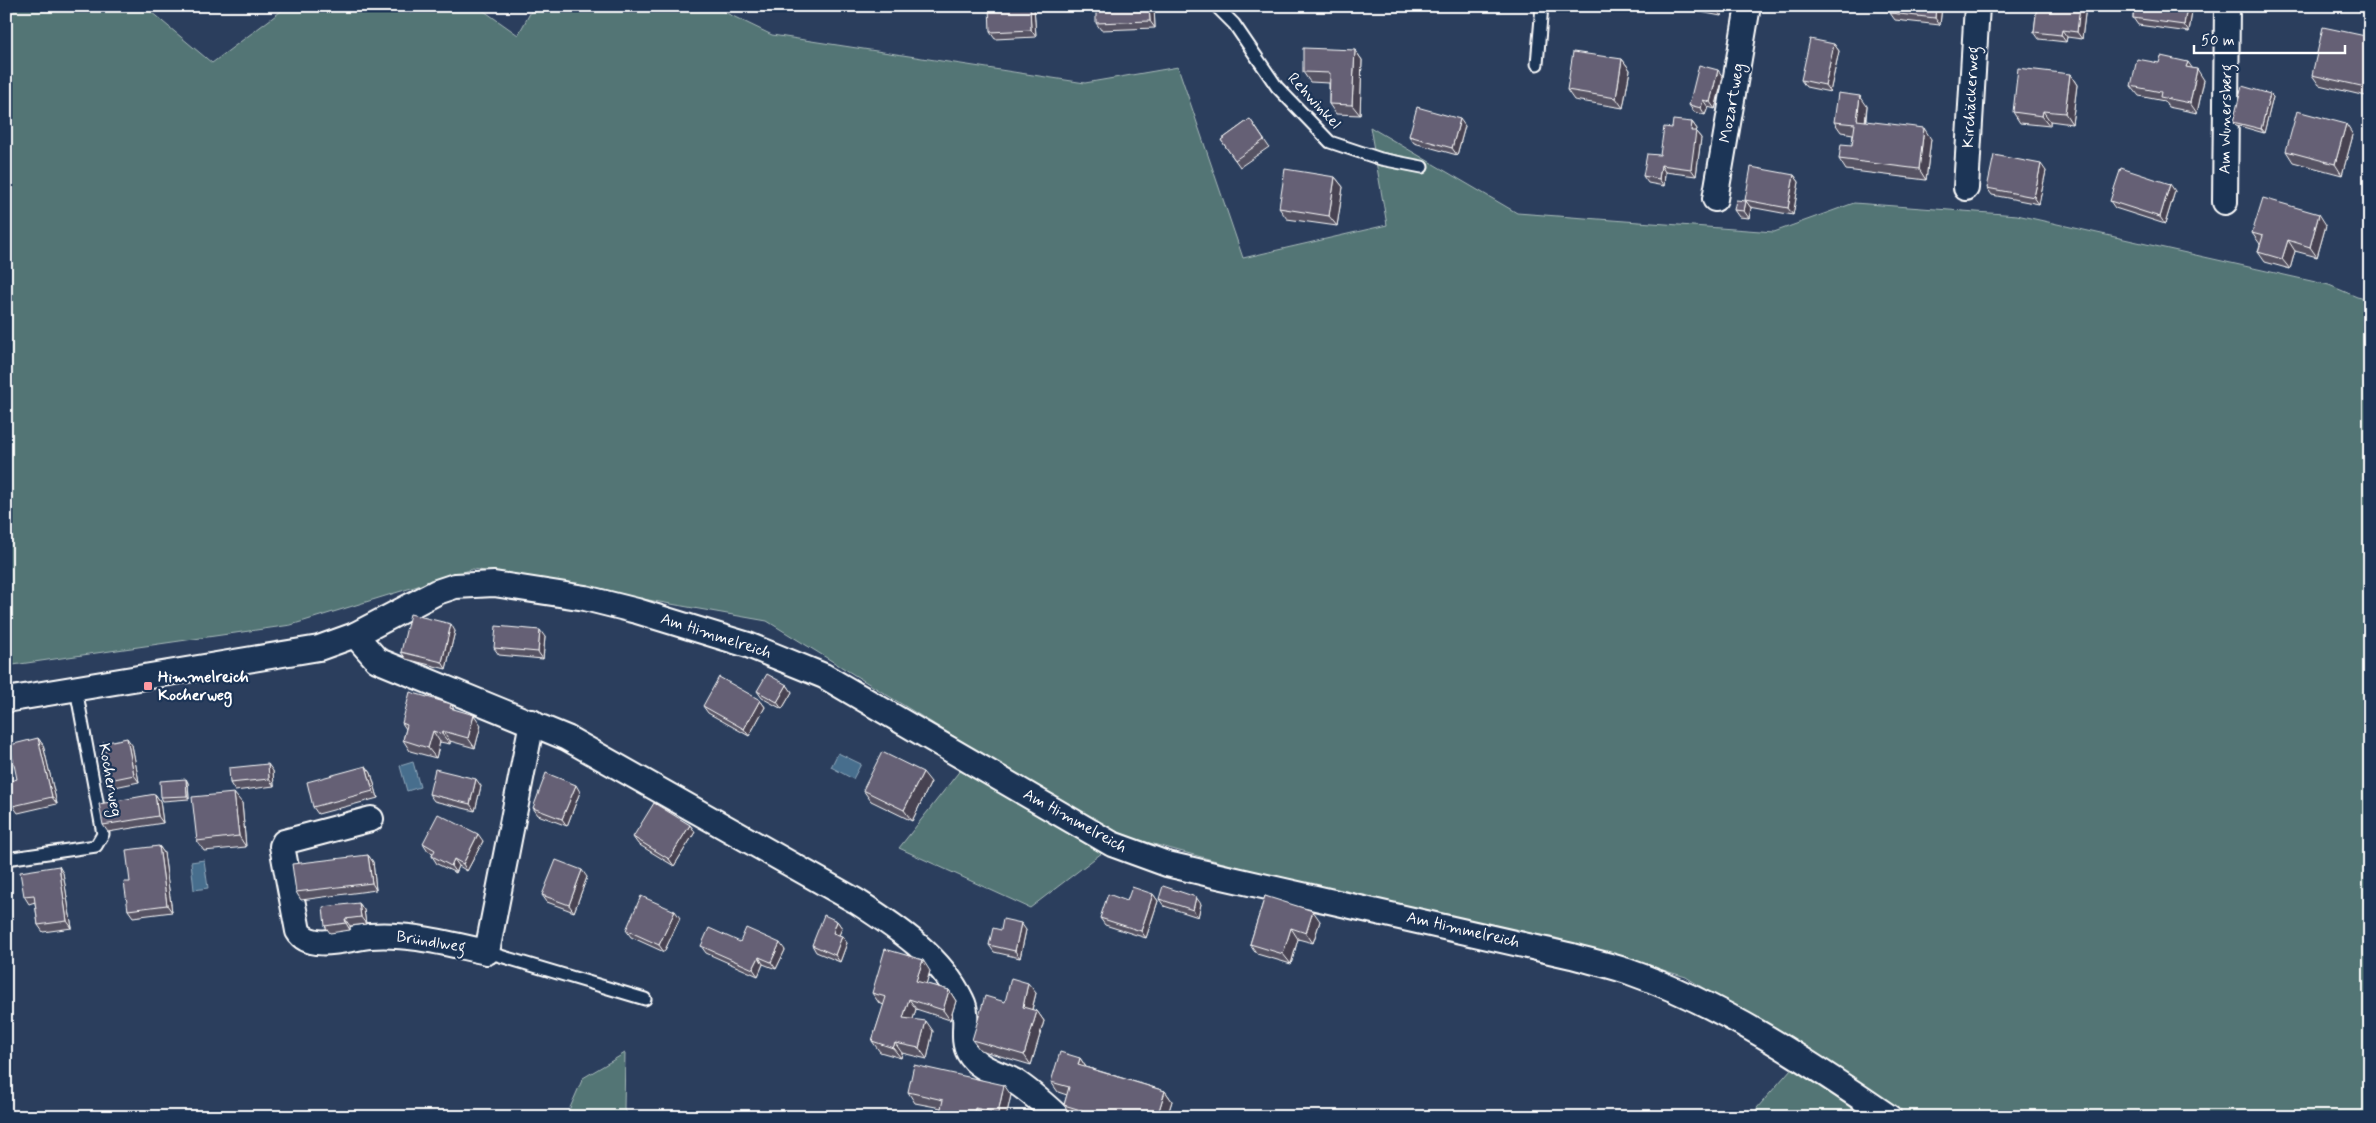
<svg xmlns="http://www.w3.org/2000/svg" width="2376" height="1123" viewBox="0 0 2376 1123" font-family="Mynerve,sans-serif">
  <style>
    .green { fill: #527474; stroke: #a8baba }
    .water { fill: #466e8d; stroke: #90a8bb }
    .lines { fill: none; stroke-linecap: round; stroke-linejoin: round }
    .lane-casing { stroke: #fff; stroke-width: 15 }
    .street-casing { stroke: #fff; stroke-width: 28 }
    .lane { stroke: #1d3557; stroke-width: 11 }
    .street { stroke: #1d3557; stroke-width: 24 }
    .wall { fill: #575364; stroke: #fff }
    .shaded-wall { fill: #474351; stroke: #fff }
    .building { fill: #656074; stroke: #fff }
    .poi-dot { fill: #ff9aa2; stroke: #1d3557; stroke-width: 2 }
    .labels { text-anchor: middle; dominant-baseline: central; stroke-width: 4.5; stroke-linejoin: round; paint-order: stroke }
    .street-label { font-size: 16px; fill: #fff; stroke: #1d3557 }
    .poi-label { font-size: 16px; font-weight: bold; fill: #fff; stroke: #1d3557; text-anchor: start }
  </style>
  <rect width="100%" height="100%" fill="#2b3e5d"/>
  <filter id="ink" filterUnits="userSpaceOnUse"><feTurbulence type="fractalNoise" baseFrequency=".02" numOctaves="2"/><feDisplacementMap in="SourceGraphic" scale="10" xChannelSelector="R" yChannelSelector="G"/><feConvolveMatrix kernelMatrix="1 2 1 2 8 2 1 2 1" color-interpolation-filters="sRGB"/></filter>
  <g filter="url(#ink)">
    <!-- green -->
    <g class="green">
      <polygon points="6,6 144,6 212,63 288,6 383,6 411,13 424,6 477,6 518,35 534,6 712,6 772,35 1085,83 1178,67 1243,258 1387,225 1370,127 1517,213 1774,232 1854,203 2017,215 2329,285 2357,297 2370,300 2370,1117 1755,1117 1757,1108 1805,1053 1686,977 1556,938 1364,901 1124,836 1030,908 899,848 976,750 767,621 473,569 291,625 6,666"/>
      <polygon points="625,1053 624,1109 631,1117 566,1117 583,1078"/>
    </g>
    <!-- water -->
    <g class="water">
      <polygon points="838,753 861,764 853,779 831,767"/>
      <polygon points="413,762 420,787 407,791 400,766"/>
      <polygon points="204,860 208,888 194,890 191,862"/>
    </g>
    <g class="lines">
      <!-- lane casing -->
      <g class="lane-casing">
        <g id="lane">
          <polyline points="1216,6 1234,24 1277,87 1330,142 1381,159 1422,167"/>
          <polyline points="1537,64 1542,6"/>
          <polyline points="6,859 96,846 103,834 76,689"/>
          <polyline points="487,952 645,999"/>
        </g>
      </g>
      <!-- street casing -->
      <g class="street-casing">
        <g id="street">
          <polyline points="1966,188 1977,6"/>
          <polyline points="1715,199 1748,6"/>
          <polyline points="2225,202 2227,6"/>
          <path d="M355,635L377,660L567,738L856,901C896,927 941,956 962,1001C970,1017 960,1038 969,1053C978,1069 999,1073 1014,1081C1030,1091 1044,1104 1058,1117"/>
          <path d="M6,700L319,648L355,635L437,592L455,586L494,584L585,598L637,611L748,645L824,676L1112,844L1167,864L1214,875L1572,956C1590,961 1609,965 1627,971C1722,1004 1807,1061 1889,1117"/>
          <path d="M371,819L284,842L282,846L298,931C310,952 349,938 370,936C410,933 448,944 487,952L532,722"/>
        </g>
      </g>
      <!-- lane -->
      <use href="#lane" class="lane"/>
      <!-- street -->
      <use href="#street" class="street"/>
    </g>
    <!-- wall -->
    <g class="wall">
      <polygon points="1034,6 1036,37 995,39 990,32"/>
      <polygon points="1154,6 1155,28 1101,30 1096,23"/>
      <polygon points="1678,6 1723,6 1721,16 1679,8"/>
      <polygon points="1942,6 1940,25 1895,20 1890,13"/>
      <polygon points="2037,6 2086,6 2082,39 2067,37 2066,42 2039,39 2034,32"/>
      <polygon points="2134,6 2188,6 2192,11 2189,32 2138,25 2133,18"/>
      <polygon points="2370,37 2370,97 2319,85 2312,75"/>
      <polygon points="1834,44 1839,51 1830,92 1806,87 1801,80"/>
      <polygon points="1355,50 1362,60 1360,115 1336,114 1329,104 1329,83 1310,82 1303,72"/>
      <polygon points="1622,59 1630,70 1623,108 1574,100 1567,90"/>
      <polygon points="2159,63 2192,69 2204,80 2197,113 2168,107 2164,101 2139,96 2131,86"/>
      <polygon points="2070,74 2077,85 2072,124 2050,121 2050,126 2020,123 2013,112"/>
      <polygon points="1723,77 1715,109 1708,107 1705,115 1694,112 1689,105"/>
      <polygon points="2270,94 2273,97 2264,133 2236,125 2233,122"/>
      <polygon points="1867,106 1866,121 1931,139 1926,180 1846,170 1839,159 1852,145 1853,134 1841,132 1834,122"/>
      <polygon points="1250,119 1269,147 1240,167 1221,140"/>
      <polygon points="1692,122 1697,129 1696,132 1701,138 1696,176 1665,172 1664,186 1648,183 1643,176 1660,155 1672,128"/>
      <polygon points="1465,126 1457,155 1414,143 1409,136"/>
      <polygon points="2353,135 2342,175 2293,162 2286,151"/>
      <polygon points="2046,171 2039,204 1992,195 1987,188"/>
      <polygon points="1794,175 1799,182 1793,215 1750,207 1745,200"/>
      <polygon points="1335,177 1343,187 1337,226 1287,219 1279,208"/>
      <polygon points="2175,191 2165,224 2115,208 2110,201"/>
      <polygon points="1751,208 1749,218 1739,217 1734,210"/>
      <polygon points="2326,225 2317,257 2295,251 2290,269 2265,262 2258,252 2260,244 2252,233"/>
      <polygon points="455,631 446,669 406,659 401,652"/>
      <polygon points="545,637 543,659 499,655 494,648"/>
      <polygon points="787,685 792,692 782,709 762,698 757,691"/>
      <polygon points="760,700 765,707 749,736 708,713 703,706"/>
      <polygon points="451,704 454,709 481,725 475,748 450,741 450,744 440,742 436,758 410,751 403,740 406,729 402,723"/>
      <polygon points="38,738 43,745 57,804 18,813 13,806 17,779"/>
      <polygon points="132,745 139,782 110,788 105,781"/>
      <polygon points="366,766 371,773 378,798 318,814 313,807"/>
      <polygon points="273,771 274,786 235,791 230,783"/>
      <polygon points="186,779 188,783 189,799 163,801 161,797"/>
      <polygon points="931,782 912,821 871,801 863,790"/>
      <polygon points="481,786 475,811 434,801 429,794"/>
      <polygon points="580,792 567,826 538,815 533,808"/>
      <polygon points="155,794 160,801 163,823 108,832 103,825"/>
      <polygon points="242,803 246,847 204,851 197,841"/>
      <polygon points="690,825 695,832 674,866 638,844 633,837"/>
      <polygon points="483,841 467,871 459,866 456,873 437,864 432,856 433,853 428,851 423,843"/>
      <polygon points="159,846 164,853 172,912 133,917 128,910 130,882"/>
      <polygon points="368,855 373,862 376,890 301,900 296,892"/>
      <polygon points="63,873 72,928 43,932 38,925 35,902 29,904 24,896"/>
      <polygon points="587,877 574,912 547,902 542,895"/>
      <polygon points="1153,894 1158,901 1146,938 1105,925 1100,918 1127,901"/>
      <polygon points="1265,896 1320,921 1313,943 1298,939 1291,964 1257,954 1250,944"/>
      <polygon points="1159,899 1201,904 1198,917 1164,906"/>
      <polygon points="359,903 364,910 366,924 350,926 350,930 330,933 325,926"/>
      <polygon points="680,918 664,952 631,937 626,930"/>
      <polygon points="837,921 842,928 839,935 847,943 840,962 816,952 812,945"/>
      <polygon points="1001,930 1026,930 1020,958 994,952 989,945"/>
      <polygon points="740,942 785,950 776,969 763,964 758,976 706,953 701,946"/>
      <polygon points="930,971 926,984 949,990 956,1001 950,1020 916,1009 913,1019 933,1031 927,1059 902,1053 901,1058 880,1052 872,1041 884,1005 879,1003 872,993"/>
      <polygon points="1036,993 1032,1010 1037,1011 1044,1021 1031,1065 980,1050 972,1040 1005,1002"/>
      <polygon points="1080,1058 1086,1067 1165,1091 1172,1101 1167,1117 1076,1117 1071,1115 1064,1105 1067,1095 1058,1092 1051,1082"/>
      <polygon points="908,1092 1011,1095 1006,1117 939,1117 941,1108 915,1103"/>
    </g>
    <!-- shaded-wall -->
    <g class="shaded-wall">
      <polygon points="1030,6 1034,6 1036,37 1031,30"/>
      <polygon points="1149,6 1154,6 1155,28 1150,21"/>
      <polygon points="1716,6 1723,6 1721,16 1716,9"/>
      <polygon points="1936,6 1942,6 1940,25 1935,18"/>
      <polygon points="2080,6 2086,6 2082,39 2077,32"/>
      <polygon points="2187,6 2188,6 2192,11 2189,32 2184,25"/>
      <polygon points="2062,30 2067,37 2066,42 2061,35"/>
      <polygon points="1834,44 1839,51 1830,92 1825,85"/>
      <polygon points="1355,50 1362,60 1360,115 1352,105"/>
      <polygon points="1622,59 1630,70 1623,108 1616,98"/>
      <polygon points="2188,62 2195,72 2186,67"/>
      <polygon points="2197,69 2204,80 2197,113 2190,103"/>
      <polygon points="1718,70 1723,77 1715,109 1710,102"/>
      <polygon points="2070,74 2077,85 2072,124 2065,113"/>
      <polygon points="2270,94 2273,97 2264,133 2261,129"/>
      <polygon points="1860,96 1867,106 1864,130 1857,120"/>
      <polygon points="1703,100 1708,107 1705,115 1701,108"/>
      <polygon points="2043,111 2050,121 2050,126 2042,116"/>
      <polygon points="1460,119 1465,126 1457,155 1452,148"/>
      <polygon points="1692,122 1697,129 1696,132 1701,138 1696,176 1691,169 1691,131"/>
      <polygon points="2346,124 2353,135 2342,175 2335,164"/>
      <polygon points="1924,128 1931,139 1926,180 1919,169"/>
      <polygon points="2041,164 2046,171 2039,204 2034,197"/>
      <polygon points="1661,165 1665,172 1664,186 1659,179"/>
      <polygon points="1794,175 1799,182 1793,215 1788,208"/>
      <polygon points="1335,177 1343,187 1337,226 1329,216"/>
      <polygon points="2170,184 2175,191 2165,224 2160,217"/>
      <polygon points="1746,201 1751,208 1749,218 1744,211"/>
      <polygon points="2319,214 2326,225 2317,257 2310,247"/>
      <polygon points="2288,240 2295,251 2290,269 2282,259"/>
      <polygon points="451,624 455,631 446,669 442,662"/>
      <polygon points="540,630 545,637 543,659 538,652"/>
      <polygon points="787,685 792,692 782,709 777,702"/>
      <polygon points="760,700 765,707 749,736 744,729"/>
      <polygon points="474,715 481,725 475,748 468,738"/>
      <polygon points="433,731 440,742 436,758 428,748"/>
      <polygon points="443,731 450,741 450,744 442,734"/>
      <polygon points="38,738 43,745 57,804 52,797"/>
      <polygon points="127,738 132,745 139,782 134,775"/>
      <polygon points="268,764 273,771 274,786 269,779"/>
      <polygon points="366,766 371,773 378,798 373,791"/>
      <polygon points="923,772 931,782 912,821 904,810"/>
      <polygon points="186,779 188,783 189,799 187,796"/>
      <polygon points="476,779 481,786 475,811 470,804"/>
      <polygon points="576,785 580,792 567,826 562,819"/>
      <polygon points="234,793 242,803 246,847 239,836"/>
      <polygon points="155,794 160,801 163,823 158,816"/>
      <polygon points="690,825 695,832 674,866 669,859"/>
      <polygon points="478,834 483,841 467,871 463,864"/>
      <polygon points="159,846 164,853 172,912 167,905"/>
      <polygon points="368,855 373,862 376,890 372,883"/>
      <polygon points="454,859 459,866 456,873 451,866"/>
      <polygon points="59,866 63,873 72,928 67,921"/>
      <polygon points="582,870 587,877 574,912 569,905"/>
      <polygon points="1153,894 1158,901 1146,938 1141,931"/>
      <polygon points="1196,897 1201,904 1198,917 1193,910"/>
      <polygon points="359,903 364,910 366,924 361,917"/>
      <polygon points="675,911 680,918 664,952 659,945"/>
      <polygon points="1313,911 1320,921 1313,943 1306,933"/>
      <polygon points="345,919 350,926 350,930 346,923"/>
      <polygon points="837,921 842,928 837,940 833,933"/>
      <polygon points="1021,923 1026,930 1020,958 1015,951"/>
      <polygon points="1291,928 1298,939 1291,964 1283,954"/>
      <polygon points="842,936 847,943 840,962 835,955"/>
      <polygon points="780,943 785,950 776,969 771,962"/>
      <polygon points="759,957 763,964 758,976 753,969"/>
      <polygon points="923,960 930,971 924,991 916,981"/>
      <polygon points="1028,983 1036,993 1030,1017 1023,1007"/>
      <polygon points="949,990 956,1001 950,1020 943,1010"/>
      <polygon points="909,999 916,1009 910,1029 903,1018"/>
      <polygon points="1037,1011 1044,1021 1031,1065 1024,1055"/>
      <polygon points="926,1021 933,1031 927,1059 919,1048"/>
      <polygon points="895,1043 902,1053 901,1058 893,1048"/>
      <polygon points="1080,1058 1087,1069 1078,1065"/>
      <polygon points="1004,1085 1011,1095 1006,1117 1000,1117 998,1113"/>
      <polygon points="1165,1091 1172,1101 1167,1117 1157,1117"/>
      <polygon points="975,1108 981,1117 973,1117"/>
    </g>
    <!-- building -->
    <g class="building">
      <polygon points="989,6 1030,6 1031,30 990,32"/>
      <polygon points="1096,6 1149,6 1150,21 1096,23"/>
      <polygon points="1703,6 1716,6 1716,9"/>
      <polygon points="1891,6 1936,6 1935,18 1890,13"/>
      <polygon points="2037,6 2080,6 2077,32 2062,30 2061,35 2034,32"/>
      <polygon points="2134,6 2187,6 2184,25 2133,18"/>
      <polygon points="2323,27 2370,37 2370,88 2312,75"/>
      <polygon points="1810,39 1834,44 1825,85 1801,80"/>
      <polygon points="1303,48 1355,50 1352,105 1329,104 1330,73 1303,72"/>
      <polygon points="1573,52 1622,59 1616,98 1567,90"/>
      <polygon points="2161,56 2188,62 2186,67 2197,69 2190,103 2160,97 2161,92 2131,86 2137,59 2159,63"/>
      <polygon points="1699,65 1718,70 1710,102 1703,100 1701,108 1689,105"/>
      <polygon points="2018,68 2070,74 2065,113 2043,111 2042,116 2013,112"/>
      <polygon points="2242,86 2270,94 2261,129 2233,122"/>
      <polygon points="1838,93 1860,96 1857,120 1924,128 1919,169 1839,159 1841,144 1852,145 1855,124 1834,122"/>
      <polygon points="1417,107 1460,119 1452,148 1409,136"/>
      <polygon points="2297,111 2346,124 2335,164 2286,151"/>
      <polygon points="1250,119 1264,140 1235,160 1221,140"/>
      <polygon points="1673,120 1692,122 1691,131 1696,131 1691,169 1661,165 1659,179 1643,176 1647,154 1660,155 1664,127 1672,128"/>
      <polygon points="1994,155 2041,164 2034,197 1987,188"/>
      <polygon points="1751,167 1794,175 1788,208 1745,200"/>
      <polygon points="2121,168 2170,184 2160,217 2110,201"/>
      <polygon points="1285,169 1335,177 1329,216 1279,208"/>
      <polygon points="2263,198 2319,214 2310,247 2288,240 2282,259 2258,252 2263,236 2252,233"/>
      <polygon points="1736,200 1746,201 1744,211 1734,210"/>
      <polygon points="410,614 451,624 442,662 401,652"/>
      <polygon points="496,626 540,630 538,652 494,648"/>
      <polygon points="767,674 787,685 777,702 757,691"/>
      <polygon points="719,677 760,700 744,729 703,706"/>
      <polygon points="410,692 451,704 450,708 474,715 468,738 443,731 442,734 433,731 428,748 403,740 407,725 402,723"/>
      <polygon points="38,738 52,797 13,806 7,782 17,779 10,745"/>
      <polygon points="127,738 134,775 105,781 100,756 106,755 103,743"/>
      <polygon points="882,752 923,772 904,810 863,790"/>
      <polygon points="268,764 269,779 230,783 229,768"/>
      <polygon points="366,766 373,791 313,807 307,782"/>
      <polygon points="435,769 476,779 470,804 429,794"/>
      <polygon points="546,773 576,785 562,819 533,808"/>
      <polygon points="186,779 187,796 161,797 160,781"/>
      <polygon points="234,793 239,836 197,841 192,797"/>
      <polygon points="155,794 158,816 103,825 99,804"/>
      <polygon points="654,803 690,825 669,859 633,837"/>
      <polygon points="438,814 478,834 463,864 454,859 451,866 432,856 435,850 423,843"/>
      <polygon points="159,846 167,905 128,910 124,882 130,882 126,850"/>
      <polygon points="368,855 372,883 296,892 292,864"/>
      <polygon points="556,860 582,870 569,905 542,895"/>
      <polygon points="59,866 67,921 38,925 34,895 24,896 20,872"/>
      <polygon points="1163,886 1196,897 1193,910 1159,899"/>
      <polygon points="1132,887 1153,894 1141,931 1100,918 1108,894 1127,901"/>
      <polygon points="641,896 675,911 659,945 626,930"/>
      <polygon points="1265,896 1313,911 1306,933 1291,928 1283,954 1250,944"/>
      <polygon points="359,903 361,917 345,919 346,923 325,926 323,907"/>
      <polygon points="824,915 837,921 833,933 842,936 835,955 812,945"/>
      <polygon points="1003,919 1021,923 1015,951 989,945 993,928 1001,930"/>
      <polygon points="709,928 740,942 746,928 780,943 771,962 759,957 753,969 701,946"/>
      <polygon points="885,949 923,960 916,981 949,990 943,1010 909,999 903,1018 926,1021 919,1048 895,1043 893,1048 872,1041 886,997 872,993"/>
      <polygon points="1011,978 1028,983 1023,1007 1037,1011 1024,1055 972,1040 985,996 1005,1002"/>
      <polygon points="1060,1052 1080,1058 1078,1065 1165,1091 1157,1117 1104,1117 1064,1105 1069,1087 1051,1082"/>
      <polygon points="914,1065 1004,1085 998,1113 975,1108 973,1117 939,1117 943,1100 908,1092"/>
    </g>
  </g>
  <!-- markers -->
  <rect class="poi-dot" x="143" y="681" width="10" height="10" rx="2.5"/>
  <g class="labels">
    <!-- street labels -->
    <g class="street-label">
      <text transform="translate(1971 97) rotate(-87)">Kirchäckerweg</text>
      <text transform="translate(1314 101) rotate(47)">Rehwinkel</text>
      <text transform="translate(1732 103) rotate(-80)">Mozartweg</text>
      <text transform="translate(2226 119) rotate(-89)">Am Wunersberg</text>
      <text transform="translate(716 636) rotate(18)">Am Himmelreich</text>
      <text transform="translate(110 780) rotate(80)">Kocherweg</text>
      <text transform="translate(1075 821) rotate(29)">Am Himmelreich</text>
      <text transform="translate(1463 930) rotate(13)">Am Himmelreich</text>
      <text transform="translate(431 942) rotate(9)">Bründlweg</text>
    </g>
    <!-- poi labels -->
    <g class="poi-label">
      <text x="158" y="677">Himmelreich<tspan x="158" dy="18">Kocherweg</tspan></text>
    </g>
  </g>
  <!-- margin -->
  <rect width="2376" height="1123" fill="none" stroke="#1d3557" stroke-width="25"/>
  <rect x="12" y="12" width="2351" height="1098" fill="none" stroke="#fff" stroke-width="2" filter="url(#ink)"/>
  <!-- scale -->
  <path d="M2194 45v8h151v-8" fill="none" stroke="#ffffff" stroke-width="2.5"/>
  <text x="2201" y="45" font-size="15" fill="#ffffff" stroke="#1d3557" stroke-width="4" paint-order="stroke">50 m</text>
</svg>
